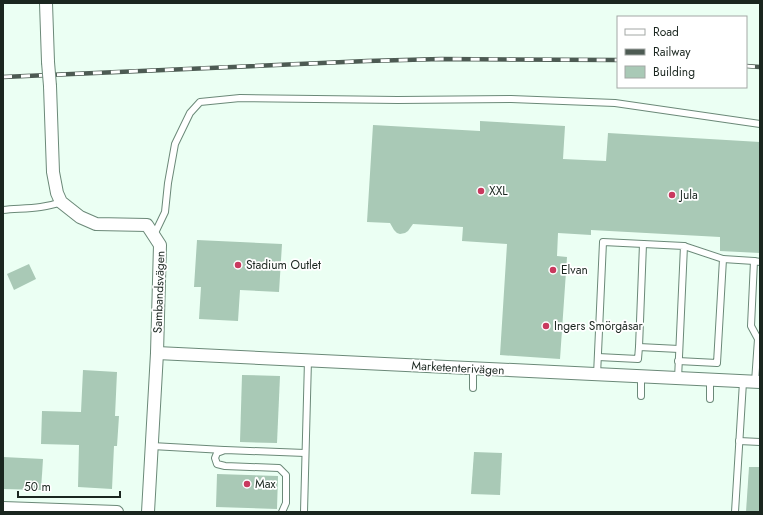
<svg xmlns="http://www.w3.org/2000/svg" width="763" height="515" viewBox="0 0 763 515" font-family="Jost,sans-serif">
  <style>
    .building { fill: #a9c9b6 }
    .lines { fill: none; stroke-linecap: round; stroke-linejoin: round }
    .service-casing { stroke: #6b8978; stroke-width: 8 }
    .minor-casing { stroke: #6b8978; stroke-width: 14 }
    .service { stroke: #fff; stroke-width: 6 }
    .minor { stroke: #fff; stroke-width: 12 }
    .rail-casing { stroke: #4d5b53; stroke-width: 4.5 }
    .rail { stroke: #fff; stroke-width: 3; stroke-dasharray: 9; stroke-linecap: butt }
    .minor-bridge-casing { stroke: #6b8978; stroke-width: 14; stroke-linecap: butt }
    .minor-bridge { stroke: #fff; stroke-width: 12 }
    .poi-dot { fill: #c9395e; stroke: #fff; stroke-width: 1.5 }
    .labels { text-anchor: middle; dominant-baseline: central; stroke-width: 3.5; stroke-linejoin: round; paint-order: stroke }
    .poi-label { font-size: 12px; fill: #1a261f; stroke: #fff; text-anchor: start }
    .street-label { font-size: 12px; fill: #1a261f; stroke: #fff }
  </style>
  <rect width="100%" height="100%" fill="#ebfff3"/>
  <!-- building -->
  <g class="building">
    <polygon points="480,121 565,126 563,159 606,161 608,133 760,142 760,253 720,251 720,237 591,230 591,235 558,233 557,256 567,257 560,359 500,355 507,244 462,241 463,227 413,224 408,231 405,233 400,234 397,233 394,230 390,223 367,222 373,125 480,131"/>
    <polygon points="197,240 282,244 279,292 240,290 238,321 199,319 201,287 194,287"/>
    <polygon points="29,264 36,279 14,290 7,274"/>
    <polygon points="83,370 117,372 115,416 119,416 117,446 114,446 112,489 78,487 79,445 41,444 42,411 81,412"/>
    <polygon points="242,375 280,376 277,443 240,442"/>
    <polygon points="474,452 502,453 500,495 471,494"/>
    <polygon points="3,457 43,459 41,490 3,489"/>
    <polygon points="749,467 760,467 760,512 746,512"/>
    <polygon points="217,474 278,476 277,509 216,507"/>
  </g>
  <g class="lines">
    <!-- service casing -->
    <g class="service-casing">
      <g id="service">
        <path d="M3,210C23,208 43,209 61,202"/>
        <polyline points="154,235 165,212 168,183 175,144 190,113 200,102 240,98 398,100 511,99 615,103 760,124"/>
        <polyline points="723,259 754,261"/>
        <polyline points="639,347 643,244"/>
        <polyline points="598,357 638,359 639,347 679,349"/>
        <polyline points="678,361 717,363 723,259 684,246"/>
        <polyline points="597,375 603,242 684,246 678,379"/>
        <polyline points="755,382 758,339 751,326 754,261 760,262"/>
        <polyline points="473,388 473,369"/>
        <polyline points="641,396 641,377"/>
        <polyline points="710,399 710,381"/>
        <polyline points="739,441 760,442"/>
        <polyline points="152,446 224,450"/>
        <polyline points="282,512 286,503 286,475 279,468 225,466 217,464 215,458 217,453 225,450 305,453"/>
        <polyline points="304,512 308,360"/>
        <polyline points="735,512 743,382"/>
      </g>
    </g>
    <!-- minor casing -->
    <g class="minor-casing">
      <g id="minor">
        <polyline points="46,3 48,62"/>
        <polyline points="50,86 53,172 57,193 61,202 80,217 96,224 147,225 160,245 157,353 148,512"/>
        <polyline points="157,353 760,382"/>
        <polyline points="3,508 117,512"/>
      </g>
    </g>
    <!-- service -->
    <use href="#service" class="service"/>
    <!-- minor -->
    <use href="#minor" class="minor"/>
    <!-- rail casing -->
    <g class="rail-casing">
      <g id="rail">
        <polyline points="746,66 760,67"/>
        <polyline points="3,77 367,61 441,59 618,60"/>
      </g>
    </g>
    <!-- rail -->
    <use href="#rail" class="rail"/>
    <!-- minor-bridge casing -->
    <g class="minor-bridge-casing">
      <polyline id="minor-bridge" points="48,62 50,86"/>
    </g>
    <!-- minor-bridge -->
    <use href="#minor-bridge" class="minor-bridge"/>
  </g>
  <!-- markers -->
  <g class="poi-dot">
    <circle cx="481" cy="191" r="4"/>
    <circle cx="672" cy="195" r="4"/>
    <circle cx="238" cy="265" r="4"/>
    <circle cx="553" cy="270" r="4"/>
    <circle cx="546" cy="326" r="4"/>
    <circle cx="247" cy="484" r="4"/>
  </g>
  <g class="labels">
    <!-- poi labels -->
    <g class="poi-label">
      <text x="489" y="191">XXL</text>
      <text x="680" y="195">Jula</text>
      <text x="246" y="265">Stadium Outlet</text>
      <text x="561" y="270">Elvan</text>
      <text x="554" y="326">Ingers Smörgåsar</text>
      <text x="255" y="484">Max</text>
    </g>
    <!-- street labels -->
    <g class="street-label">
      <text transform="translate(159 292) rotate(-88)">Sambandsvägen</text>
      <text transform="translate(458 368) rotate(3)">Marketenterivägen</text>
    </g>
  </g>
  <!-- border -->
  <rect width="763" height="515" fill="none" stroke="#1a261f" stroke-width="8"/>
  <!-- legend -->
  <rect x="617" y="16" width="130" height="72" fill="#ffffff" stroke="#a3a8a5"/>
  <rect x="625" y="29" width="20" height="6" fill="#ffffff" stroke="#a3a8a5"/>
  <text x="653" y="36" font-size="12" fill="#1a261f">Road</text>
  <rect x="625" y="49" width="20" height="6" fill="#4d5b53" stroke="#a3a8a5"/>
  <text x="653" y="56" font-size="12" fill="#1a261f">Railway</text>
  <rect x="625" y="66" width="20" height="12" fill="#a9c9b6" stroke="#a3a8a5"/>
  <text x="653" y="76" font-size="12" fill="#1a261f">Building</text>
  <!-- scale -->
  <path d="M18 491v6h102v-6" fill="none" stroke="#1a261f" stroke-width="2"/>
  <text x="24" y="491" font-size="12" fill="#1a261f" stroke="#ffffff" stroke-width="3" paint-order="stroke">50 m</text>
</svg>
